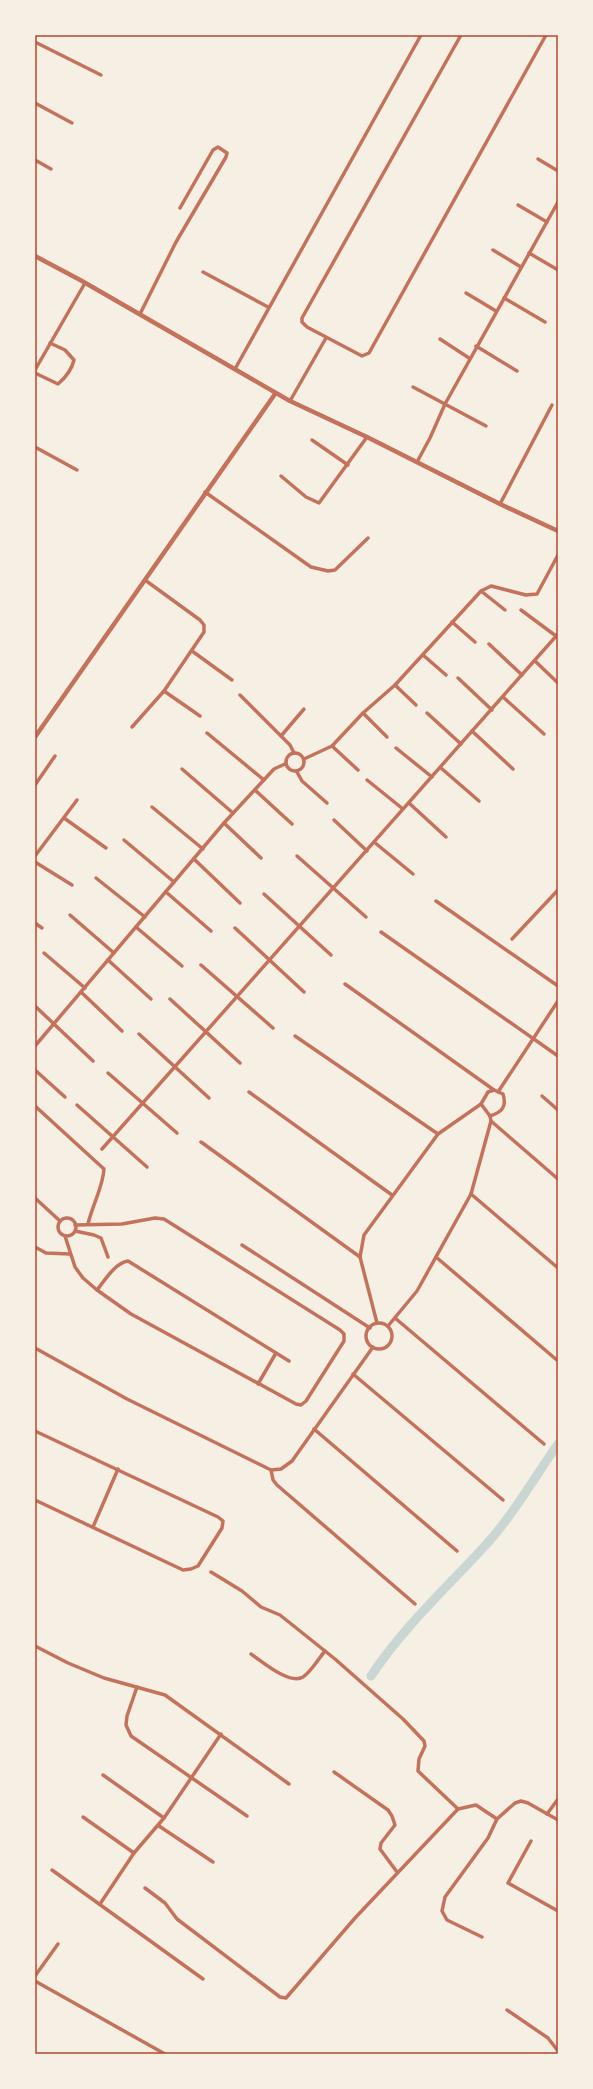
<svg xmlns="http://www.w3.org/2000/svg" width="593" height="2089" viewBox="0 0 593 2089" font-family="'Roboto Condensed',sans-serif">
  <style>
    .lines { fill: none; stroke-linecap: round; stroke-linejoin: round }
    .canal { stroke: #c9d6d2; stroke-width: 9 }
    .minor { stroke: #c5725c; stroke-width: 3.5 }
    .tertiary { stroke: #c5725c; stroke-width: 4.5 }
    .neatline { fill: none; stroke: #b5482f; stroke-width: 1.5 }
  </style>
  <rect width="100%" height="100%" fill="#f6efe4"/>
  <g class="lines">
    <!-- canal -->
    <path class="canal" d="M371,1676C403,1628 444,1590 483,1548C512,1517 534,1478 558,1444"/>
    <!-- minor -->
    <g class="minor">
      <polyline points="461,35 302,318 302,322 307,327 362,356 369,353 546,35"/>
      <polyline points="35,42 101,75"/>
      <polyline points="35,103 72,123"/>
      <polyline points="538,159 558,171"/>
      <polyline points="35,160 51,169"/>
      <polyline points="518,205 547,222"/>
      <polyline points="493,250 521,267"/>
      <polyline points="529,253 558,270"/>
      <polyline points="203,272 268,307"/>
      <polyline points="466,293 496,311"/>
      <polyline points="504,298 545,322"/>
      <polyline points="140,314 176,242 226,157 227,153 218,147 213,150 180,208"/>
      <polyline points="440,339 469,358"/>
      <polyline points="476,346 517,371"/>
      <polyline points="235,369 421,35"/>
      <polyline points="35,370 85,283"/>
      <path d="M35,373L58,384C65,378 72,369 74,360L65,350L50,343"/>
      <polyline points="413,387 486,426"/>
      <polyline points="290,401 326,338"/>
      <polyline points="312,440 348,465"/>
      <polyline points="35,447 77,470"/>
      <polyline points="417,462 430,438 445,404 558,202"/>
      <polyline points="281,476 306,497 319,503 367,437"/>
      <polyline points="205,492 311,567 328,571 335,570 368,538"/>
      <polyline points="500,504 552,405"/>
      <polyline points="481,591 505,610"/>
      <polyline points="521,610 556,636"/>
      <polyline points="452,622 475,642"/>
      <polyline points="489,644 522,675"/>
      <polyline points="192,651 232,680"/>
      <polyline points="423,655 446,675"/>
      <polyline points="535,661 558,683"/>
      <polyline points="458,678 492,710"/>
      <polyline points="395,685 416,705"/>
      <polyline points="164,691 200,716"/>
      <polyline points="240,695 290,745 294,753"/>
      <polyline points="503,697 544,734"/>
      <polyline points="363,713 387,737"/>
      <polyline points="427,713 461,744"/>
      <polyline points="132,727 164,691 204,632 204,625 200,620 145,580"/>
      <polyline points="472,731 513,769"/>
      <polyline points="207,733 264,780"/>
      <polyline points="281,736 304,709"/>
      <polyline points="332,746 358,770"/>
      <polyline points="396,748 432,777"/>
      <circle cx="295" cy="762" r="9"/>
      <polyline points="304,759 332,746 363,713 395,685 481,591 491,586 526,595 537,594 558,555"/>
      <polyline points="441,768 479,801"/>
      <polyline points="182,769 233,813"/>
      <polyline points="297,772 302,781 327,803"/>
      <polyline points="367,780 403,809"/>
      <polyline points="35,785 55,756"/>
      <polyline points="255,790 292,824"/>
      <polyline points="409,803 446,837"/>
      <polyline points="152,807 203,849"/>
      <polyline points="64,818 106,848"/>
      <polyline points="334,820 367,851"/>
      <polyline points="224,823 261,858"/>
      <polyline points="124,840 174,882"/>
      <polyline points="374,842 413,874"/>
      <polyline points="35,856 77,800"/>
      <polyline points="297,856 366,917"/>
      <polyline points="194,859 240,903"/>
      <polyline points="35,862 72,885"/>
      <polyline points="96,878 145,917"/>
      <polyline points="166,892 211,931"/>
      <polyline points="264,894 331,955"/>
      <polyline points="436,901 558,986"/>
      <polyline points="70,915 114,953"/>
      <polyline points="35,923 42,928"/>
      <polyline points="136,927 182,966"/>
      <polyline points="235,928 304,992"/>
      <polyline points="381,932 558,1056"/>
      <polyline points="512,939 558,890"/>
      <polyline points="44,953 85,988"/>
      <polyline points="108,960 151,999"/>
      <polyline points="201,965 273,1028"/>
      <polyline points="345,984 494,1090"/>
      <polyline points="81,992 122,1031"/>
      <polyline points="170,999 240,1063"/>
      <polyline points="35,1006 93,1061"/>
      <polyline points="139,1034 209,1098"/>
      <polyline points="295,1036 438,1134"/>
      <polyline points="35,1046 224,823 274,769 285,764"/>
      <polyline points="35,1070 65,1097"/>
      <polyline points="108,1073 177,1133"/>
      <path d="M494,1090L503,1094C507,1107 502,1112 490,1116L481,1104L488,1092Z"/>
      <polyline points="249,1092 392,1195"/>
      <polyline points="498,1092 558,1001"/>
      <polyline points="542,1096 558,1110"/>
      <polyline points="77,1105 147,1167"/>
      <path d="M35,1106L104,1169C103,1187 92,1206 88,1224"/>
      <polyline points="491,1121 558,1179"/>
      <polyline points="201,1142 360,1257"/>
      <polyline points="102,1149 558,634"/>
      <polyline points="471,1194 558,1268"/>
      <polyline points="35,1198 60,1221"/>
      <circle cx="67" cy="1227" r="9"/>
      <polyline points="75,1231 94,1235 101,1238 108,1257"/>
      <polyline points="65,1236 75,1267 83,1278 97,1290 131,1314 296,1404 301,1405 306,1401 344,1341 344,1334 340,1330 164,1219 155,1218 122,1224 75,1225"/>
      <polyline points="242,1245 370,1328"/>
      <polyline points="35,1247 46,1253 70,1254"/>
      <polyline points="436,1257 558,1361"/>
      <path d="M97,1290C105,1280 115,1263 128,1261L289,1361"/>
      <polyline points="395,1318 544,1444"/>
      <polyline points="377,1323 360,1257 364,1235 438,1134 481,1104"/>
      <circle cx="379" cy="1336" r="13"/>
      <polyline points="388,1326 417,1291 471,1194 491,1121 490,1116"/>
      <polyline points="35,1348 127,1399 271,1470 281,1469 292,1461 373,1347"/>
      <polyline points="353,1374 503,1500"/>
      <polyline points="258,1384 276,1353"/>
      <polyline points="314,1429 457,1551"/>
      <polyline points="35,1431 218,1517 223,1521 222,1528 198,1566 191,1569 183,1570 35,1500"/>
      <polyline points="271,1470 273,1480 277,1485 415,1604"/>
      <polyline points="93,1527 118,1469"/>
      <polyline points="211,1572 242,1591 261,1607 280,1615 335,1659 403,1719 424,1741 425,1746 419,1759 418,1771 458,1809"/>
      <polyline points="35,1646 68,1663 104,1678 165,1695 289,1784"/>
      <path d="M251,1654C263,1662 289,1685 303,1677C311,1672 319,1658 325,1651"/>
      <polyline points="137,1687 127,1716 126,1725 131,1736 247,1816"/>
      <polyline points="334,1772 388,1810 392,1816 395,1825 381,1843 380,1849 397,1872"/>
      <polyline points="103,1775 164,1818"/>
      <polyline points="547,1814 558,1799"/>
      <polyline points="83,1817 134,1853"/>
      <polyline points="159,1826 213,1862"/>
      <polyline points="531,1841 508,1883 558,1911"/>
      <polyline points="52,1870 203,1979"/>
      <polyline points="145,1888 165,1903 177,1919 280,1997 286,1998 355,1918 458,1809 476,1805 497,1819"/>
      <polyline points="100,1904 134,1853 164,1818 221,1734"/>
      <polyline points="482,1937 447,1920 442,1911 445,1897 488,1838 497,1819 515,1803 521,1801 528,1803 558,1820"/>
      <polyline points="35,1976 58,1944"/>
      <polyline points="35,1981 165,2054"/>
      <polyline points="507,2010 548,2038 558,2051"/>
    </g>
    <!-- tertiary -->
    <g class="tertiary">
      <polyline points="35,256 82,281 290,401 367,437 500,504 558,531"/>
      <polyline points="35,737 275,394"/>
    </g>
  </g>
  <!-- border -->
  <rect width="593" height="2089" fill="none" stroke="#f6efe4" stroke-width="72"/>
  <rect x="36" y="36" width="521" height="2017" class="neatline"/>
</svg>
